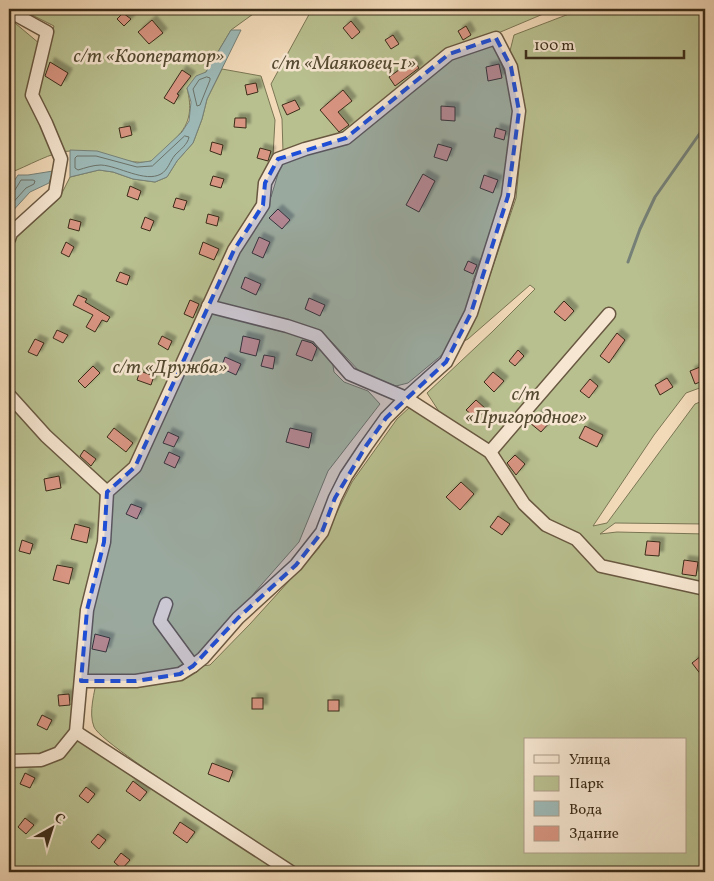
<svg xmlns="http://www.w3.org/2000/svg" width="714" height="881" viewBox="0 0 714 881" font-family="Vollkorn,serif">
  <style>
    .green { fill: #b9c090; stroke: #7a7654; fill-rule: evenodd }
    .water { fill: #9db9b7; stroke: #768178 }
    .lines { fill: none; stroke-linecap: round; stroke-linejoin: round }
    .shore { stroke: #6c7268; stroke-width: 1 }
    .stream { stroke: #768178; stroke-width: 3 }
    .building { fill: #d89582; stroke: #3b2c19; filter: url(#shadow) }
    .minor-casing { stroke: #695841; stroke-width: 15 }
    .minor { stroke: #f7e7d2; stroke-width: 12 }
    .marked { fill: #1d4ed8; fill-opacity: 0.2; stroke: #1d4ed8; stroke-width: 4; stroke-dasharray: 10 6; stroke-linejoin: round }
    .labels { text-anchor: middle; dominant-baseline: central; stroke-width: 5; stroke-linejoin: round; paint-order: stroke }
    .park-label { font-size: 20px; font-style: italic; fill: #544a31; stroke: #f7e7d2 }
  </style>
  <defs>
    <filter id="shadow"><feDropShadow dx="4.5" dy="-4.5" stdDeviation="1" flood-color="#0004"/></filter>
  </defs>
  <rect width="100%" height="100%" fill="#f2dab9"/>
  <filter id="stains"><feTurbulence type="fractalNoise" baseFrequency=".004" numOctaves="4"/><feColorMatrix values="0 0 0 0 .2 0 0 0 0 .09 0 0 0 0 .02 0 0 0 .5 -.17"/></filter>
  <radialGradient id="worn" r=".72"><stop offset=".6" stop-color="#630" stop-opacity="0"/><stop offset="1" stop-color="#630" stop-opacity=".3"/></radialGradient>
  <!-- green -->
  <g class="green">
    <path d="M20,9H260L231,30L206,72L187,88C192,108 191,123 176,138C170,143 158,158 151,161C135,167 90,150 70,151C52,151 27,167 9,173V18L40,44L46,55L54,26Z"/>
    <path d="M312,9H555L491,36L508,81L514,113L504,197L472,283L485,290L516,198L524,116L510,51L514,35L582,9H705V386L686,393L654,435L593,526L607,523L695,404L705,400V524L615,523L600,534L617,532L705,534V825L700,872H9V254L15,239L59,199L70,177L99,170L113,172L133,179L155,182L167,177L177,161L193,143L202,119L207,99L222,69L261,76L275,120L273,156L261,194L271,197L281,164L307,154L349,144L423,81L343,137L283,152L282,119L271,84ZM530,285L535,289L492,332L427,393L455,436L411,406L397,419L352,482L319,548L250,624L210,665L201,666L255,592L299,542L328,471L380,404L368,391L344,382L334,372L329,339L361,373L396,386L408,383L449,349L468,339ZM76,675L97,677C95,692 88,712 94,727C99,739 168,784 183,794L71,732ZM525,740H685V852H525Z"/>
  </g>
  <!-- water -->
  <g class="water">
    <polygon points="231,30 241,30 207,99 202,119 193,143 177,161 167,177 155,182 133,179 113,172 99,170 70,177 70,150 97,151 137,163 151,161 182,132 189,121 191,102 187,88 196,76 206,72"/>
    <polygon points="53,171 49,183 30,192 9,215 9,189 18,175 28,175"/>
  </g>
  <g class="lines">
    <!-- shore -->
    <g class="shore">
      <polygon points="207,77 210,78 210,80 200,105 197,106 193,89 199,80"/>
      <path d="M185,136L189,137C188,144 180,150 175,155C170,161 168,170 161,174C145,183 119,166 101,165C93,165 85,168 78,170L75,168V158L77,156H96L137,167L152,166Z"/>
      <polyline points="9,192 15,190 21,180 33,180 35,181 34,184 26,188 9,207"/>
    </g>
    <!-- stream -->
    <polyline class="stream" points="628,262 640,229 655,197 705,126"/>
  </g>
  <!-- building -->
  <g class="building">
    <polygon points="123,13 131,19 124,26 117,19"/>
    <polygon points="152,20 163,33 149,44 138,32"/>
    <polygon points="351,21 360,32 352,39 343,28"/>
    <polygon points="466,26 471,35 463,40 458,31"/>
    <polygon points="393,35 399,44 391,49 385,40"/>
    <polygon points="413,60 419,68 395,86 389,77"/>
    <polygon points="50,62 68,73 61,86 45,76"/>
    <polygon points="499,64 502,78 488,81 486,67"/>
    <polygon points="182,70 191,76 177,94 179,95 174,104 164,98"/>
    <polygon points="256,83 258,92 247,95 245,85"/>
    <polygon points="343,90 352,101 338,112 349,125 339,132 320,110"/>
    <polygon points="295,100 300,109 287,115 282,105"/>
    <polygon points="441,106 455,107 455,121 441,120"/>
    <polygon points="235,118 246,118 246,128 234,127"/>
    <polygon points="130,126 132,135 121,138 119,128"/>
    <polygon points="496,128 506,131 504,140 494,137"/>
    <polygon points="212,142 223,145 221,155 210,151"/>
    <polygon points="438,144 452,148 447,161 434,157"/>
    <polygon points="260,148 271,151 268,161 257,158"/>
    <polygon points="423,174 435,181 419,212 406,205"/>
    <polygon points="484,175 498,180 493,193 480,188"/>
    <polygon points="213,176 224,179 221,188 210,185"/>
    <polygon points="130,186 141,191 138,200 127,196"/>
    <polygon points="176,198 187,201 184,210 173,207"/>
    <polygon points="278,209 290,220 282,229 269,218"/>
    <polygon points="208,214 219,217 217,226 206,223"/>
    <polygon points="145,217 154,221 150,231 141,228"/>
    <polygon points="70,219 81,222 79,231 68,228"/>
    <polygon points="259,237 270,242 263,258 252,253"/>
    <polygon points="66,242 74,247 69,257 61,253"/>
    <polygon points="203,242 219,249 214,260 199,254"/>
    <polygon points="468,261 477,265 473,274 464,270"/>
    <polygon points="120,272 130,276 127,285 116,281"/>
    <polygon points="245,277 261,284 256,295 241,288"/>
    <polygon points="78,295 87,299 85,302 110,317 107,322 102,320 95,332 86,327 93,315 73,305"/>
    <polygon points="309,298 325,305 320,316 305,309"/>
    <polygon points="190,300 199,304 193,318 184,314"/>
    <polygon points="564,301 574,311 565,321 554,312"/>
    <polygon points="57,330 68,335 63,343 53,338"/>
    <polygon points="617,333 625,340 609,363 600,356"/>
    <polygon points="162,336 172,341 168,350 158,344"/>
    <polygon points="243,336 260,340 256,356 240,352"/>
    <polygon points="35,339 44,343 37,356 28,352"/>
    <polygon points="302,340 312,343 317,348 312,361 296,355"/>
    <polygon points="518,350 524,356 515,366 509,361"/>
    <polygon points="264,355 275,357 273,369 261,366"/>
    <polygon points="225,357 241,364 236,375 221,368"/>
    <polygon points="705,365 705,380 695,384 690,371"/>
    <polygon points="93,366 100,373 85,388 78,381"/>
    <polygon points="140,371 154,376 151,385 137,380"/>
    <polygon points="493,372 504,381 494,392 484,382"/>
    <polygon points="667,378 673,387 660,395 655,385"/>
    <polygon points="590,379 598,386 589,398 580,391"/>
    <polygon points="476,400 486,409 477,419 466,410"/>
    <polygon points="540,412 550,422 541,432 530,423"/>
    <polygon points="585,426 603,435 597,447 579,438"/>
    <polygon points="114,428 133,443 126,452 107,437"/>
    <polygon points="290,428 312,433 309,448 286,442"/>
    <polygon points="168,432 179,437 174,447 163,443"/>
    <polygon points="84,450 96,459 91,466 80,456"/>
    <polygon points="169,452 180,457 175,468 164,463"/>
    <polygon points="515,455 525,464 516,475 507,463"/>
    <polygon points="59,476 61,488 46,491 44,479"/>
    <polygon points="461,482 474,494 460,510 446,497"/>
    <polygon points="131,504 142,508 137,519 126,514"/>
    <polygon points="498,516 510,524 502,535 490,527"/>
    <polygon points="75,524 90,528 87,543 71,539"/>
    <polygon points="22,540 33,544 30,554 19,551"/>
    <polygon points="647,541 660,542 659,556 645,555"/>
    <polygon points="684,560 698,562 696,576 682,574"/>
    <polygon points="57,565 73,568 69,584 53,580"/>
    <polygon points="95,634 110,638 106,652 92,649"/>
    <polygon points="705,653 705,680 692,663"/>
    <polygon points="69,694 70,705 59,706 58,695"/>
    <rect x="252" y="698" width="11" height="11"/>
    <rect x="328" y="700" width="11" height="11"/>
    <polygon points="42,715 52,720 47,730 37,725"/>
    <polygon points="212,763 233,771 229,782 208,774"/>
    <polygon points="25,773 35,778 30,788 20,784"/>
    <polygon points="133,781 147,792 140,801 126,791"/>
    <polygon points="86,787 95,794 88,803 79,796"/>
    <polygon points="25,818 34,825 26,834 18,827"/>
    <polygon points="180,822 195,832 187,843 173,833"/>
    <polygon points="98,834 106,840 99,849 91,842"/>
    <polygon points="121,853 130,860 122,869 114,862"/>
  </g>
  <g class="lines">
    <!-- minor casing -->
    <g class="minor-casing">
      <g id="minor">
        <polyline points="9,11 47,32 32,95 46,123 61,159 55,193 11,233 9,239"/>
        <polyline points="208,306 287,326 317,336 350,374 406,398 490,452 524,504 546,525 576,539 601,566 705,589"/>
        <polyline points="9,395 46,436 107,492"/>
        <polyline points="490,452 609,314"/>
        <polyline points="166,604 160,621 193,666"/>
        <polyline points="76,732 291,872"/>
        <polyline points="9,761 41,760 59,753 76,732 87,610 104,542 107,492 135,467 234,250 263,205 265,183 278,159 305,149 346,138 449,54 496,38 511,67 519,111 508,196 471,313 446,362 406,398 386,418 366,446 346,476 335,498 322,532 296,565 238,618 203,658 193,666 180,674 136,681 81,681"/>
      </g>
    </g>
    <!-- minor -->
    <use href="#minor" class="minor"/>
  </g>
  <!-- marked area -->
  <path class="marked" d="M496,38L511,67L519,111L508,196L471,313L446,362L386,418L366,446L335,498L322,532L296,565L238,618L193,666L180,674L136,681H81L87,610L104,542L107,492L135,467L234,250L263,205L265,183L278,159L346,138L449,54Z"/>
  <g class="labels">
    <!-- park labels -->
    <g class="park-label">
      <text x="149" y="57">с/т «Кооператор»</text>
      <text x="344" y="64">с/т «Маяковец-1»</text>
      <text x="170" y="368">с/т «Дружба»</text>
      <text x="526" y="395">с/т<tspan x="526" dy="23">«Пригородное»</tspan></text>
    </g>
  </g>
  <!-- margin -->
  <rect width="714" height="881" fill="none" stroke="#f2dab9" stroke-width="30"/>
  <rect x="10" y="10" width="694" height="861" fill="none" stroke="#3b2c19" stroke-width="2.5"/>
  <rect x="15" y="15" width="684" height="851" fill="none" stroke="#3b2c19"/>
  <!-- legend -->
  <rect x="524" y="738" width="162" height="115" fill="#f7e7d2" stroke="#ac9c88"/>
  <rect x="534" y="755" width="25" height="8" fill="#f7e7d2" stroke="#ac9c88"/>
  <text x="569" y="764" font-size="15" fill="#3b2c19">Улица</text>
  <rect x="534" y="776" width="25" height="15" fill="#b9c090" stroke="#ac9c88"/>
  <text x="569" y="788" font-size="15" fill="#3b2c19">Парк</text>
  <rect x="534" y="801" width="25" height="15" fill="#9db9b7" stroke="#ac9c88"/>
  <text x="569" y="814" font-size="15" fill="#3b2c19">Вода</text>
  <rect x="534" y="826" width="25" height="15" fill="#d89582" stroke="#ac9c88"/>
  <text x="569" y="838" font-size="15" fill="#3b2c19">Здание</text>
  <!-- north arrow -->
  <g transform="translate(52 828) rotate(39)" stroke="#f7e7d2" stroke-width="4" paint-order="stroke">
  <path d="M0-4L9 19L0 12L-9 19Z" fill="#3b2c19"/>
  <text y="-8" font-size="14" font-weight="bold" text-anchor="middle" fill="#3b2c19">С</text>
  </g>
  <!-- scale -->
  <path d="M526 50v8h158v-8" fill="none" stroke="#3b2c19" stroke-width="2.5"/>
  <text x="534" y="50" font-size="15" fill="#3b2c19" stroke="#f7e7d2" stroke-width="4" paint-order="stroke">100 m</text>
  <rect width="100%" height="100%" filter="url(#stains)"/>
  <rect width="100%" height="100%" fill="url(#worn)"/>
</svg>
